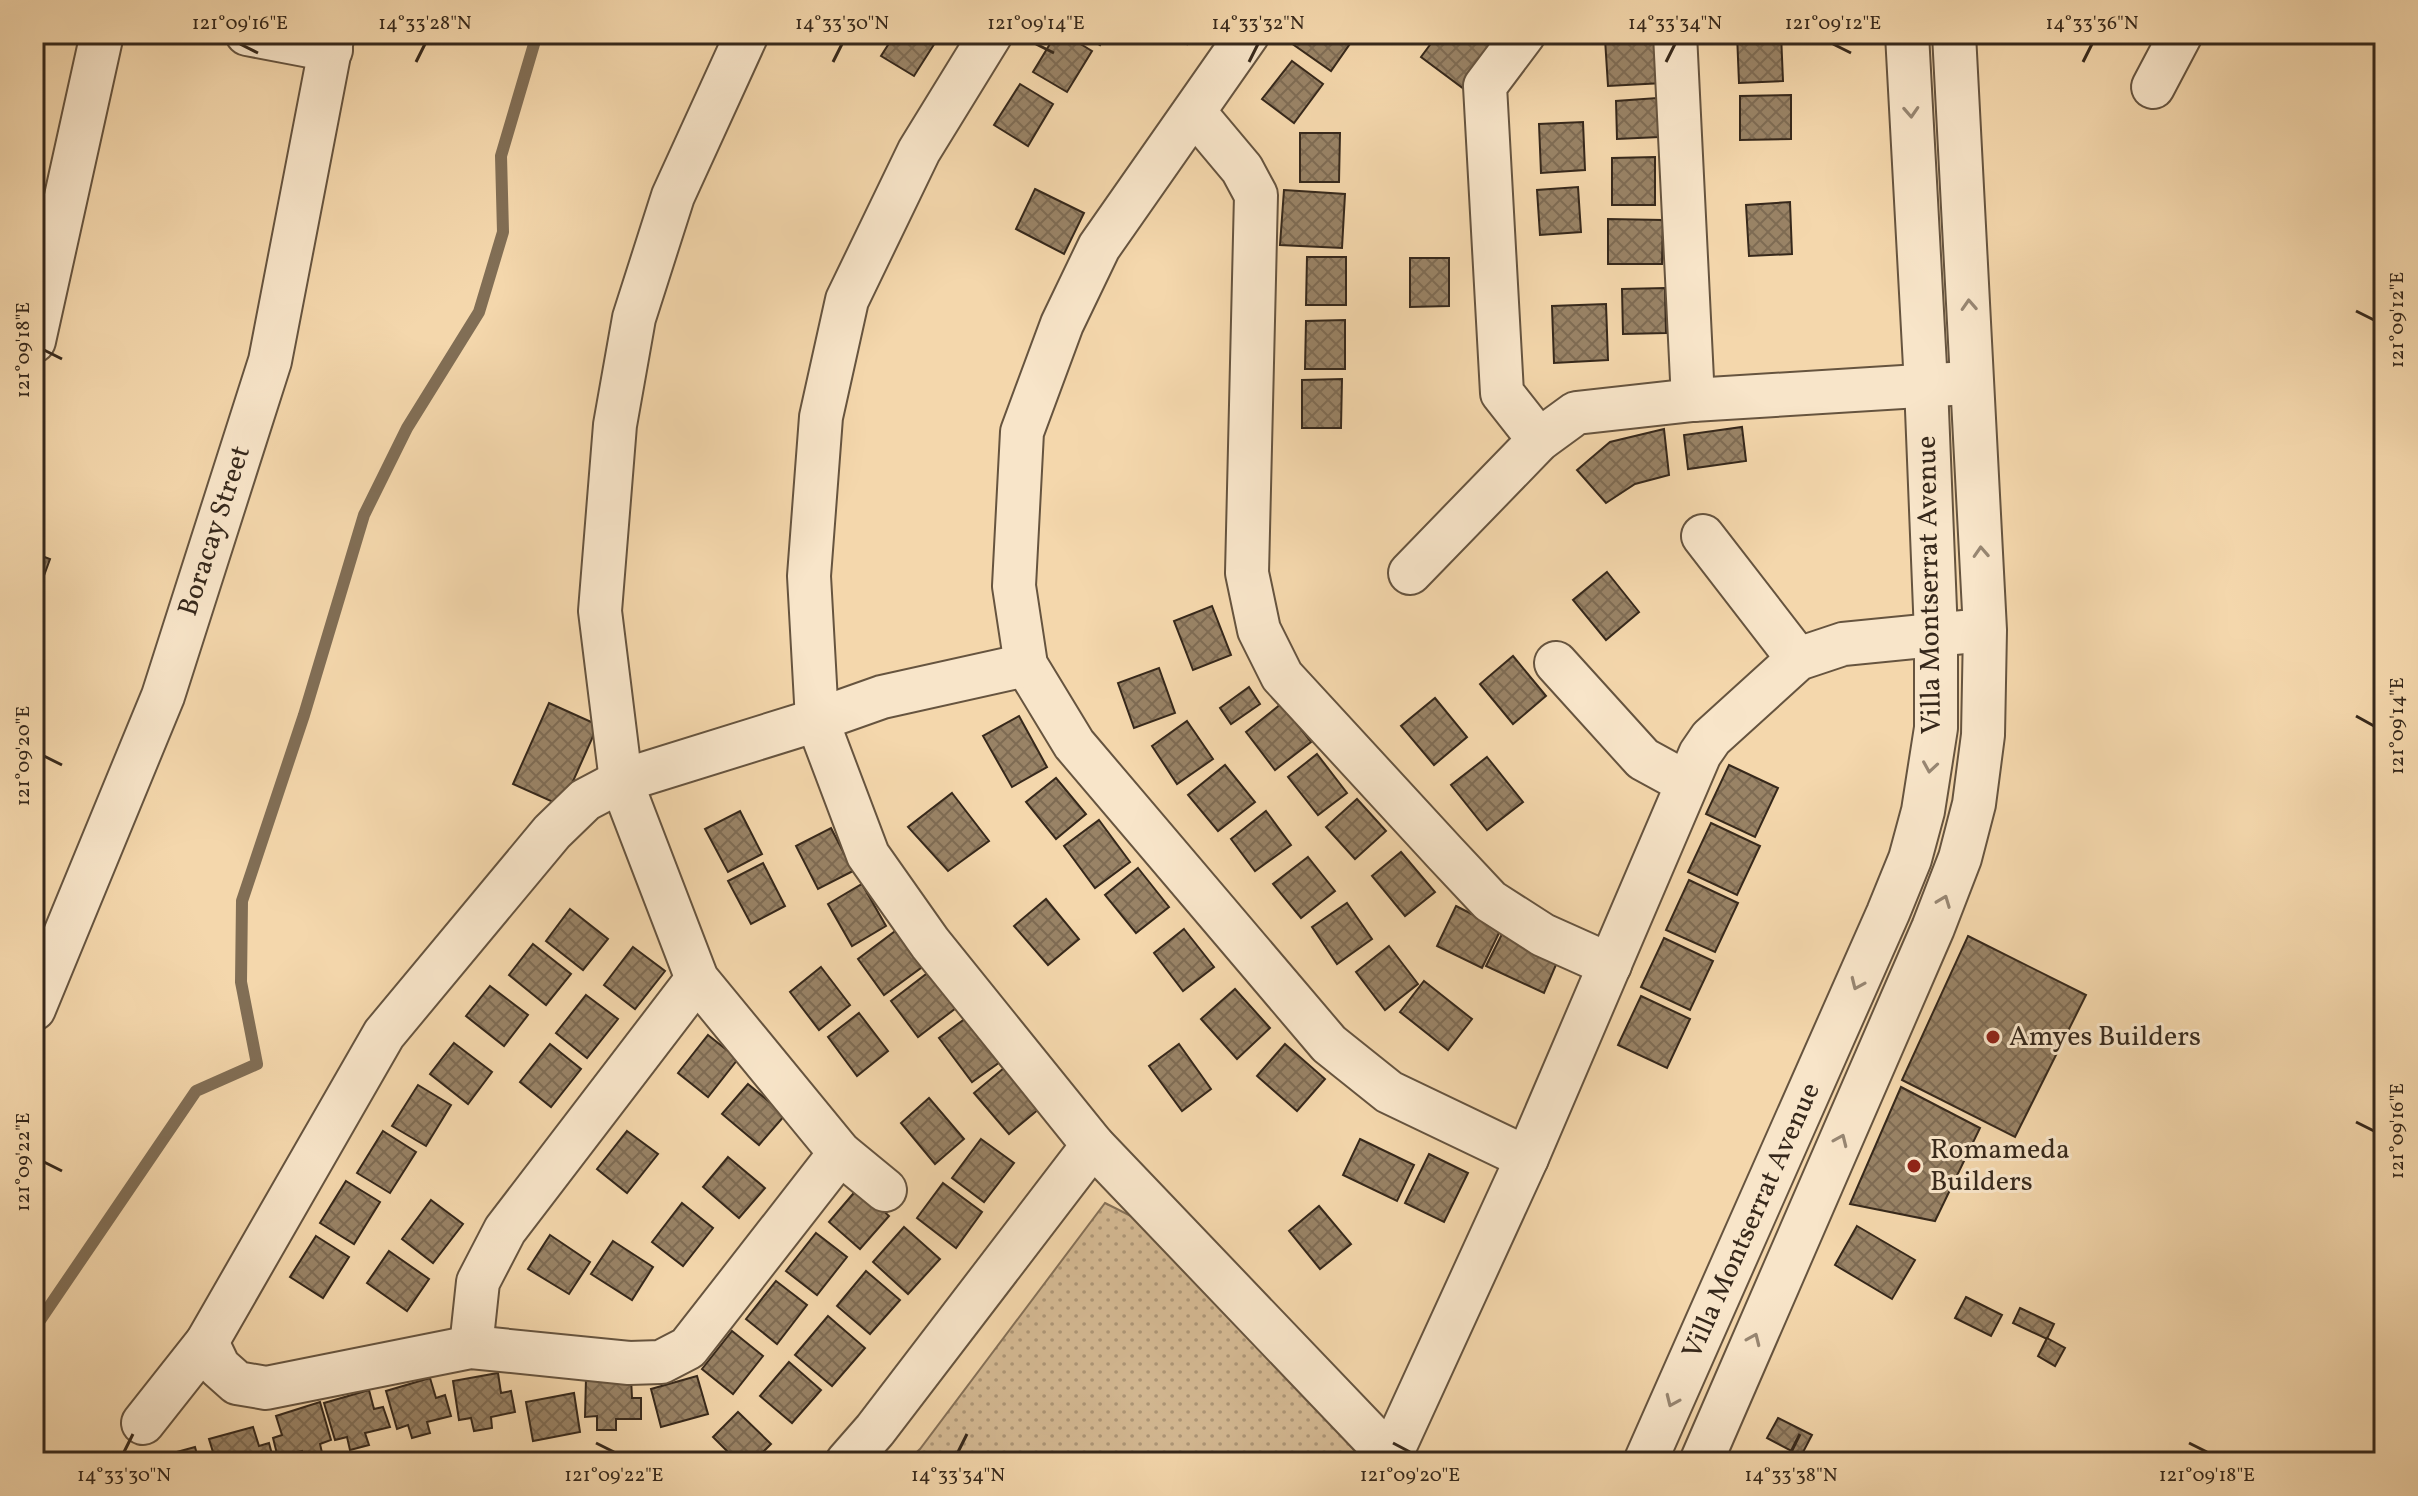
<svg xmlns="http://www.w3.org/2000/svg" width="2418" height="1496" viewBox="0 0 2418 1496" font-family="Vollkorn,serif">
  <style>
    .grass { fill: url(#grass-dots); stroke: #857057; stroke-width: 2 }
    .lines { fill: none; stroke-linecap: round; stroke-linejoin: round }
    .stream { stroke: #816e55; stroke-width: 12 }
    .building { fill: url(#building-cross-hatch); stroke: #36281b; stroke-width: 2 }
    .minor-casing { stroke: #66543f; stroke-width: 46 }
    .minor { stroke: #f8e5c9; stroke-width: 42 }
    .oneway { stroke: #978672 }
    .ticks { fill: none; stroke: #36281b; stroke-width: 3 }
    .poi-dot { fill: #8f2418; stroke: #f8e5c9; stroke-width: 3 }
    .labels { text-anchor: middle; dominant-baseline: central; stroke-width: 6; stroke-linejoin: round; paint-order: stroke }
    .street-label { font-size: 28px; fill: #36281b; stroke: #f8e5c9 }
    .poi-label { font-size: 28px; fill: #36281b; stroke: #f8e5c9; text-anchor: start }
    .neatline { fill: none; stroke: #36281b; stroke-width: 3 }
    .ticks-label { font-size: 20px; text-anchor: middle; fill: #36281b }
  </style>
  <defs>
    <pattern id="grass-dots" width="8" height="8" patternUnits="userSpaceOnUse" patternTransform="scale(2)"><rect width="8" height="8" fill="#d4b993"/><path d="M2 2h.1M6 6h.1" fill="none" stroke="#ad9677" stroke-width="1.8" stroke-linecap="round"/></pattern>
    <pattern id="building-cross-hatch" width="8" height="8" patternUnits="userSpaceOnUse" patternTransform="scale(2)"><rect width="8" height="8" fill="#998366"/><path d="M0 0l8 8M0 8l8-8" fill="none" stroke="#7e6b53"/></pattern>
  </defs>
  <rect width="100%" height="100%" fill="#f4d7ac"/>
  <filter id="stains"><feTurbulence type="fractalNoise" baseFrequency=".0025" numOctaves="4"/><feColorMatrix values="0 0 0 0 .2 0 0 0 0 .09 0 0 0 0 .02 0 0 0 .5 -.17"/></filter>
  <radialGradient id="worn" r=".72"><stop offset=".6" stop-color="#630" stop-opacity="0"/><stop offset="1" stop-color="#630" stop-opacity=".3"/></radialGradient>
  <!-- grass -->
  <polygon class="grass" points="1105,1203 1155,1228 1365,1462 906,1462 920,1449"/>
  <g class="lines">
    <!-- stream -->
    <polyline class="stream" points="34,1329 196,1091 257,1064 241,982 242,901 304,715 364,515 407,428 479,312 503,232 501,156 537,34"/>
  </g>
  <!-- building -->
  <g class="building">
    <polygon points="895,34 940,35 914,76 881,56"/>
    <polygon points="1056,34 1064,34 1092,51 1067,92 1033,72"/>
    <polygon points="1082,34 1106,34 1100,45"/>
    <polygon points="1174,34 1194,34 1187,44"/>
    <polygon points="1297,34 1347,34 1354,38 1331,71 1291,43"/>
    <polygon points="1438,34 1506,34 1468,92 1421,57"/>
    <polygon points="1737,34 1781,34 1783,81 1739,83"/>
    <polygon points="1660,35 1663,83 1608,86 1605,39"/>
    <polygon points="1292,61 1323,84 1294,123 1262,99"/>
    <polygon points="1020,84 1053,104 1028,146 994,125"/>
    <polygon points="1791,95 1791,139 1740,140 1740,96"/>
    <polygon points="1657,98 1659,137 1617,139 1616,101"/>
    <polygon points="1583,122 1585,170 1541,173 1539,124"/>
    <polygon points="1300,133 1340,133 1339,182 1300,182"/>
    <polygon points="1655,157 1655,205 1612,205 1612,158"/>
    <polygon points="1578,187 1581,232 1540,235 1537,190"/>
    <polygon points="1035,189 1084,213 1064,254 1016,229"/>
    <polygon points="1284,190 1345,194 1342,248 1280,245"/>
    <polygon points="1790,202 1792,254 1749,256 1746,205"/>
    <polygon points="1608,219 1663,220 1662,264 1608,264"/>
    <polygon points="1307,257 1346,257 1346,305 1306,305"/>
    <polygon points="1410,258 1449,258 1449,306 1410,307"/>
    <polygon points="1665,288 1666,333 1623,334 1622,289"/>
    <polygon points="1606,304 1608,360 1554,363 1552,306"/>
    <polygon points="1345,320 1345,369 1305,369 1306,321"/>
    <polygon points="1342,379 1341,428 1302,428 1302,380"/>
    <polygon points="1742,427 1746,461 1688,469 1684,435"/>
    <polygon points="1664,429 1669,475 1635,484 1606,503 1577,470 1610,442"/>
    <polygon points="34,553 50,559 34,603"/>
    <polygon points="1607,572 1639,612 1606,640 1573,600"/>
    <polygon points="1212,606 1231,655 1193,670 1174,621"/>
    <polygon points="1513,656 1546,696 1513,724 1480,684"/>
    <polygon points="1159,668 1175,713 1134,728 1118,683"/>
    <polygon points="1249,687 1260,704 1231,724 1220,708"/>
    <polygon points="1435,698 1467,737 1434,765 1401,726"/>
    <polygon points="549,703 598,725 562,806 513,784"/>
    <polygon points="1281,704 1311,742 1275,770 1246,732"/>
    <polygon points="1019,716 1047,767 1012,787 983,736"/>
    <polygon points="1187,721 1213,759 1177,784 1152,746"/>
    <polygon points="1317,754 1347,793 1318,815 1288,777"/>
    <polygon points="1487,757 1523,802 1487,830 1451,785"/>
    <polygon points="1225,765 1255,802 1218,831 1188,795"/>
    <polygon points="1729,765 1778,788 1755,837 1706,814"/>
    <polygon points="1056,778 1086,814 1056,839 1026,802"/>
    <polygon points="952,793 989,841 948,871 908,827"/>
    <polygon points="1357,799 1386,831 1355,859 1326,827"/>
    <polygon points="740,811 762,854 728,872 705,829"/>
    <polygon points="1266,811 1291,845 1255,871 1231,839"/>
    <polygon points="1099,820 1130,862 1095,888 1064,846"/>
    <polygon points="1711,823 1760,846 1737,895 1688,872"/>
    <polygon points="831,828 853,871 818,889 796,846"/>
    <polygon points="1401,852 1435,892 1405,916 1372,876"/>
    <polygon points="1308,857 1335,891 1301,918 1273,884"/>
    <polygon points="763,863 785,906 751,924 728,881"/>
    <polygon points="1138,868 1169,907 1136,933 1105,895"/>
    <polygon points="1689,880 1738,903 1715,952 1666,930"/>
    <polygon points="862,884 886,926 852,946 828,904"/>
    <polygon points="1046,899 1079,939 1048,965 1014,926"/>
    <polygon points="1347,903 1372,939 1337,964 1312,927"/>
    <polygon points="1456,906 1501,929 1482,968 1437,946"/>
    <polygon points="570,909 608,939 583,970 546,941"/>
    <polygon points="1505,928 1561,953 1544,993 1486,966"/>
    <polygon points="898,929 925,965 884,995 858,959"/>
    <polygon points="1184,929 1214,967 1183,991 1154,953"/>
    <polygon points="1968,936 2086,995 2015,1137 1902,1080"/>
    <polygon points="1664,938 1713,961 1690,1010 1641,987"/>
    <polygon points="533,944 571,974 546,1005 509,975"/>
    <polygon points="1389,946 1418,984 1385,1010 1356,972"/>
    <polygon points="633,947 665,971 635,1009 604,985"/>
    <polygon points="821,967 850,1005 819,1030 790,992"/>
    <polygon points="934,968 960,1005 918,1037 891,1001"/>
    <polygon points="1424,981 1472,1019 1448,1050 1400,1012"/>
    <polygon points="490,986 528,1015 504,1046 466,1016"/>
    <polygon points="1235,989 1270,1028 1237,1059 1201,1019"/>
    <polygon points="586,995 618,1019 587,1058 556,1033"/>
    <polygon points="1641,996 1690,1019 1667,1068 1618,1045"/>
    <polygon points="974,1012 1007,1057 972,1082 939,1038"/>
    <polygon points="859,1013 888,1051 857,1076 828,1037"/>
    <polygon points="708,1035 738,1059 708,1097 678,1073"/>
    <polygon points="454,1043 492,1072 468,1104 430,1074"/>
    <polygon points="550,1044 581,1069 551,1107 520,1082"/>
    <polygon points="1179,1044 1211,1089 1182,1111 1149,1066"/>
    <polygon points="1285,1044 1325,1079 1297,1111 1257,1076"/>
    <polygon points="1010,1063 1045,1104 1009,1134 974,1093"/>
    <polygon points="748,1084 785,1115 759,1145 722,1114"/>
    <polygon points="418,1085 451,1105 426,1146 392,1126"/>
    <polygon points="1901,1087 1980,1128 1935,1221 1850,1204"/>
    <polygon points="929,1098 964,1139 935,1164 901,1123"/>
    <polygon points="383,1131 416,1152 390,1193 357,1173"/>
    <polygon points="627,1131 658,1154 627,1193 597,1169"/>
    <polygon points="981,1139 1014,1163 984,1202 952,1178"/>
    <polygon points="1360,1139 1414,1165 1397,1201 1343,1175"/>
    <polygon points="1429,1154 1468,1173 1444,1222 1405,1203"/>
    <polygon points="728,1157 765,1188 739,1218 703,1187"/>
    <polygon points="346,1181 380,1202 354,1244 320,1223"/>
    <polygon points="943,1183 982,1212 956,1248 917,1218"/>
    <polygon points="858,1188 889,1216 860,1249 829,1222"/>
    <polygon points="431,1200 463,1224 433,1263 402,1239"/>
    <polygon points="682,1203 713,1228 683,1266 652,1242"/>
    <polygon points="1319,1206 1351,1244 1320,1269 1289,1231"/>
    <polygon points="1857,1226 1915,1260 1892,1299 1835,1265"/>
    <polygon points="904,1227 940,1259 908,1294 873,1262"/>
    <polygon points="816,1233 847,1257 817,1295 786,1271"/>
    <polygon points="550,1235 590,1262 569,1294 528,1269"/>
    <polygon points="316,1236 349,1257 323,1298 290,1277"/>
    <polygon points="613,1241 653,1267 632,1300 591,1274"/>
    <polygon points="389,1251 429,1279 407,1311 367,1283"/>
    <polygon points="866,1271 900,1300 870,1334 837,1306"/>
    <polygon points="776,1281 807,1305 777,1344 746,1319"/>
    <polygon points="1966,1297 2002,1315 1991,1336 1955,1318"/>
    <polygon points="2020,1308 2054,1324 2047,1339 2013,1323"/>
    <polygon points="828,1316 865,1348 832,1386 795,1355"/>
    <polygon points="732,1331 763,1356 733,1394 702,1369"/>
    <polygon points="2047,1338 2065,1348 2055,1366 2038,1356"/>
    <polygon points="789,1362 821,1390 792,1423 760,1396"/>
    <polygon points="498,1373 501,1393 511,1391 515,1412 491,1417 492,1428 474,1431 471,1418 459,1420 453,1381"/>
    <polygon points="697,1376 708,1414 661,1427 651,1389"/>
    <polygon points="430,1378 436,1398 445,1395 451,1416 427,1422 430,1433 412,1438 408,1425 397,1429 386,1391"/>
    <polygon points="586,1378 631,1378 632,1398 641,1398 641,1419 616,1419 616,1430 597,1430 597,1416 585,1417"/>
    <polygon points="369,1390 374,1409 383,1407 390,1427 365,1433 369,1445 350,1450 347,1437 335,1440 324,1403"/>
    <polygon points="574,1393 580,1432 533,1441 526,1402"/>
    <polygon points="320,1402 331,1440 320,1444 323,1457 305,1462 302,1451 278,1458 273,1438 282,1435 276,1416"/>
    <polygon points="738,1412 771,1444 753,1462 738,1462 713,1437"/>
    <polygon points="1778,1418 1812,1435 1801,1456 1767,1438"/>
    <polygon points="253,1427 259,1446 269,1443 274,1462 216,1462 209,1439"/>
    <polygon points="195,1447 199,1462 152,1462 151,1459"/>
  </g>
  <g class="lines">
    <!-- minor casing -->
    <g class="minor-casing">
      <g id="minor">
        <polyline points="247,34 331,50"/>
        <polyline points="747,34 673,196 634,318 615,425 600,611 621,781 697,979 840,1153 885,1190"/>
        <polyline points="991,34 919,151 847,300 821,417 809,576 817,720 868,855 930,943 1093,1145 1396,1462"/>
        <polyline points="1248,34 1099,247 1062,324 1022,432 1014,586 1026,665 1074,744 1329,1044 1389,1092 1527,1158"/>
        <polyline points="1524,34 1485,86 1502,393 1539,440"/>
        <polyline points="1675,34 1693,400"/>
        <polyline points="2153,87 2181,34"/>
        <polyline points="1195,113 1242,169 1256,195 1247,573 1259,630 1282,676 1445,853 1490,901 1543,935 1610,965"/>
        <polyline points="34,341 102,34"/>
        <polyline points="1703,536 1798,659"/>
        <polyline points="1410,573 1539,440 1576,413 1693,400 1951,384"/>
        <polyline points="1556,663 1643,759 1687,783"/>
        <polyline points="34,1009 163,696 270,361 333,34"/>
        <polyline points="207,1342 219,1367 237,1383 266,1388 471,1347 629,1363 661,1362 688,1348 840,1153"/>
        <polyline points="471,1347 478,1282 505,1230 697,979"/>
        <polyline points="143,1423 207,1342 384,1034 552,832 585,800 621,781 817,720 882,697 1026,665"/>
        <polyline points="1390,1457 1527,1158 1700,754 1711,738 1798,659 1843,644 1964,632"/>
        <polyline points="847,1462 875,1430 1093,1145"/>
        <polyline points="1645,1462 1888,913 1910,859 1923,811 1936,728 1936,634 1926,385 1907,34"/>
        <polyline points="1701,1462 1933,928 1960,858 1974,804 1983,735 1985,630 1954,34"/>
      </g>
    </g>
    <!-- minor -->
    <use href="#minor" class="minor"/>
  </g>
  <!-- one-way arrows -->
  <defs><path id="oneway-chevron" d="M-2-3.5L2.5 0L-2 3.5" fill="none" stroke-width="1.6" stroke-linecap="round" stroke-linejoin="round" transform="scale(2)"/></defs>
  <g class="oneway">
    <use href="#oneway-chevron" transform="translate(1911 112) rotate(87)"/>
    <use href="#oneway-chevron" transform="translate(1969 305) rotate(-93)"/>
    <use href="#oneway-chevron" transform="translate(1981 552) rotate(-93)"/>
    <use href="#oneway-chevron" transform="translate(1930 767) rotate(99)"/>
    <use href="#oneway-chevron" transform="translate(1944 901) rotate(-69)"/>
    <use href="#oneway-chevron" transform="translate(1857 984) rotate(114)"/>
    <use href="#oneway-chevron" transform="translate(1841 1140) rotate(-66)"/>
    <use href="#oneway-chevron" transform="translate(1754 1339) rotate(-66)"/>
    <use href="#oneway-chevron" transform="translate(1672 1401) rotate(114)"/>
  </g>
  <!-- ticks -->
  <path class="ticks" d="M240,44L258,53M1036,44L1054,53M1833,44L1851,53M416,62L425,44M833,62L842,44M1249,62L1258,44M1666,62L1675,44M2083,62L2092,44M2356,311L2374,320M44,350L62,359M2356,716L2374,726M44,756L62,765M2356,1122L2374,1131M44,1162L62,1171M596,1443L614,1452M1393,1443L1410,1452M2189,1443L2207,1452M124,1452L133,1434M958,1452L967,1434M1791,1452L1800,1434"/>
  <!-- markers -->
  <g class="poi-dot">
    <circle cx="1993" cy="1037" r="8"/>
    <circle cx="1914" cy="1166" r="8"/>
  </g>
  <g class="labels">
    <!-- street labels -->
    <g class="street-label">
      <text transform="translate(215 531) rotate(-72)">Boracay Street</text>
      <text transform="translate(1930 585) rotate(-91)">Villa Montserrat Avenue</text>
      <text transform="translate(1752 1221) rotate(-66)">Villa Montserrat Avenue</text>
    </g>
    <!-- poi labels -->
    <g class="poi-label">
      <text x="2009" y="1037">Amyes Builders</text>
      <text x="1930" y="1150">Romameda<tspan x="1930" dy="32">Builders</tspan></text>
    </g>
  </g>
  <!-- margin -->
  <rect width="2418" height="1496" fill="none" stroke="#f4d7ac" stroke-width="88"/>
  <rect x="44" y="44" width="2330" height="1408" class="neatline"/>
  <g class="ticks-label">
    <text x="240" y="29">121°09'16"E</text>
    <text x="425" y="29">14°33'28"N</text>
    <text x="842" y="29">14°33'30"N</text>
    <text x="1036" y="29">121°09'14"E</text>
    <text x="1258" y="29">14°33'32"N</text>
    <text x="1675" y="29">14°33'34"N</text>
    <text x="1833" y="29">121°09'12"E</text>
    <text x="2092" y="29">14°33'36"N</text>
    <text transform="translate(2396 320) rotate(-90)" y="7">121°09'12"E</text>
    <text transform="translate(22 350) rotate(-90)" y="7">121°09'18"E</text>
    <text transform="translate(2396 726) rotate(-90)" y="7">121°09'14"E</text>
    <text transform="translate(22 756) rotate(-90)" y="7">121°09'20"E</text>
    <text transform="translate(2396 1131) rotate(-90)" y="7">121°09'16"E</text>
    <text transform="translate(22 1162) rotate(-90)" y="7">121°09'22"E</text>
    <text x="124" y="1481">14°33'30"N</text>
    <text x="614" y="1481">121°09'22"E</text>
    <text x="958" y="1481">14°33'34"N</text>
    <text x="1410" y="1481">121°09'20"E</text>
    <text x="1791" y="1481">14°33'38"N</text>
    <text x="2207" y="1481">121°09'18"E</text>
  </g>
  <rect width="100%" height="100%" filter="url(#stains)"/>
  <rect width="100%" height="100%" fill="url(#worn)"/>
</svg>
